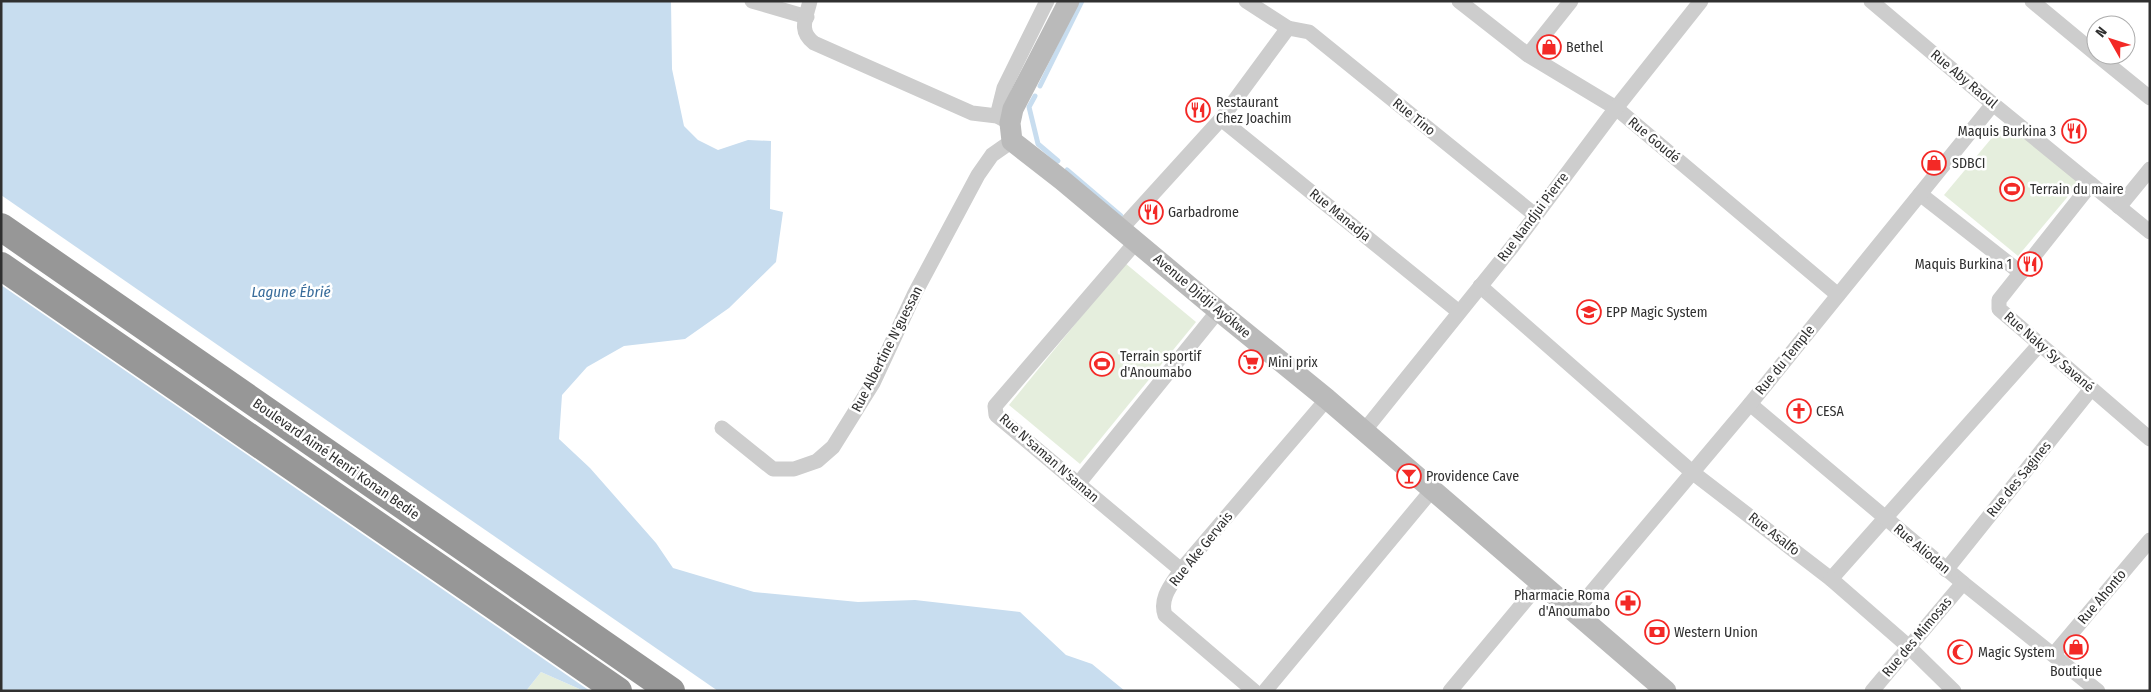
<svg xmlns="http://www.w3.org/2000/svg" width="2151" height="692" viewBox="0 0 2151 692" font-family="'Fira Sans Condensed',sans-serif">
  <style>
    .green { fill: #e5eedd }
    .water { fill: #c8ddef }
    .pier { fill: #fff }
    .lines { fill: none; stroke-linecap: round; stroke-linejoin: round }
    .stream { stroke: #c8ddef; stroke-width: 5 }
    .street { stroke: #cdcdcd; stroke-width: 15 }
    .secondary { stroke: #bababa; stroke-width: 21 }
    .highway { stroke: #979797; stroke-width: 28 }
    .labels { text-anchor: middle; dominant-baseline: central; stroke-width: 5; stroke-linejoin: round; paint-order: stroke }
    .poi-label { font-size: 14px; fill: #303030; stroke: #fff; text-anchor: start }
    .street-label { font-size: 14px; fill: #303030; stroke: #fff }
    .water-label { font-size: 15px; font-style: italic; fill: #376b9a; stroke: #fff }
  </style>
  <rect width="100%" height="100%" fill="#fff"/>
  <!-- green -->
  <g class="green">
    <polygon points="2006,121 2080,182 2018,256 1944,195"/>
    <polygon points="1125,263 1196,322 1080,464 1009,405"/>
    <polygon points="541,672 584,691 526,691"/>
  </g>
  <!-- water -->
  <polygon class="water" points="1,1 671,1 672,69 684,126 698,140 718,150 748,140 771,141 770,209 783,212 776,262 729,308 685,339 624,346 587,367 562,395 559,439 590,468 656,543 673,568 754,592 858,602 915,600 1020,612 1066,655 1092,664 1125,691 584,691 541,672 526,691 1,691"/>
  <!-- pier -->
  <polygon class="pier" points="1,195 718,691 590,691 1,285"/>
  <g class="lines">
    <!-- stream -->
    <g class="stream">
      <polyline points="1040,86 1082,1"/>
      <polyline points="1035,96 1029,107 1038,144 1058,161"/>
      <polyline points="1067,170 1121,216"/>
    </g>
    <!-- street -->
    <g class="street">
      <polyline points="752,1 807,17"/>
      <path d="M810,1C806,18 798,31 814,43L972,113L997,116L1010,123"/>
      <polyline points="1459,1 1528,55 1616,108 1838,295"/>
      <polyline points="1871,1 1993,104 2150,232"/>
      <polyline points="2032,1 2096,54"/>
      <polyline points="1288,28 1309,32 1535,215"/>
      <polyline points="1528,55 1571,1"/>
      <polyline points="2097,55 2150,98"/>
      <polyline points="997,116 1004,88 1047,1"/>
      <polyline points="1221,119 1459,312"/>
      <polyline points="2091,184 1999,300 1999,309 2150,439"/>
      <polyline points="1920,194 2021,273"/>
      <polyline points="2119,207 2150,169"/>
      <polyline points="1121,229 1221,119 1288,28 1246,1"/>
      <polyline points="1136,242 995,406 996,415 1181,570"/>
      <polyline points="1480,286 1692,472 1831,579 2039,345"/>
      <polyline points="1750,404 1963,583 2098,691"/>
      <polyline points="722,428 773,469 794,469 817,461 833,447 873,383 915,293 978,175 992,155 1012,141"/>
      <polyline points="1364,431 1512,247 1616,108 1701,1"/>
      <polyline points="1078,484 1218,311"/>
      <polyline points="1946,570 2091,389"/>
      <polyline points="1831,579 1909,647 1954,691"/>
      <polyline points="1574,613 1750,404 1993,104"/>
      <polyline points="2054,654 2150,540"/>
      <path d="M1254,691L1165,615C1159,598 1172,584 1181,570L1327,399"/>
      <polyline points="1265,691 1432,490"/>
      <polyline points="1450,691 1540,583"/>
      <polyline points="1872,691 1963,583"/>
    </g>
    <!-- secondary -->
    <polyline class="secondary" points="1069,1 1013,109 1010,123 1012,141 1062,180 1209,303 1327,399 1666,691"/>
    <!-- highway -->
    <g class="highway">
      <polyline points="1,227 671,691"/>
      <polyline points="1,266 618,691"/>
    </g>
  </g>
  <!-- icons -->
  <defs>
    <g id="shop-ring" transform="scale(1.25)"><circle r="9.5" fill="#fff" stroke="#f32926" stroke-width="1.5"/><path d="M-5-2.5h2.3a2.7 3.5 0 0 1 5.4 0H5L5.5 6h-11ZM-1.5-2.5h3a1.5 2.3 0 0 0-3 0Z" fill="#f32926"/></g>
    <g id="restaurant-ring" transform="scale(1.25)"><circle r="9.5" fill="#fff" stroke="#f32926" stroke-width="1.5"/><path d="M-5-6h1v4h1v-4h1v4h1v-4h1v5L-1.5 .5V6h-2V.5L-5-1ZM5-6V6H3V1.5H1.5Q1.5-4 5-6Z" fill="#f32926"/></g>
    <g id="stadium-ring" transform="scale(1.25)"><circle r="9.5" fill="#fff" stroke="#f32926" stroke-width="1.5"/><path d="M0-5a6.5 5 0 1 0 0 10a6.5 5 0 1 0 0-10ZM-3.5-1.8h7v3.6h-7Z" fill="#f32926"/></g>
    <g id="school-ring" transform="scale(1.25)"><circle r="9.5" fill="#fff" stroke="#f32926" stroke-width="1.5"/><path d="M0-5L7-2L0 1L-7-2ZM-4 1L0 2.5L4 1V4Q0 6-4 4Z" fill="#f32926"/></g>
    <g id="supermarket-ring" transform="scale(1.25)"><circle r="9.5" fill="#fff" stroke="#f32926" stroke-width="1.5"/><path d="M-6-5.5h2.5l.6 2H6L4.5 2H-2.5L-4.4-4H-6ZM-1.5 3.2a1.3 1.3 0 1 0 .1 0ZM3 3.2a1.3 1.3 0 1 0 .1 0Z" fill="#f32926"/></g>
    <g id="church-ring" transform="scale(1.25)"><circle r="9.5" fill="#fff" stroke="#f32926" stroke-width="1.5"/><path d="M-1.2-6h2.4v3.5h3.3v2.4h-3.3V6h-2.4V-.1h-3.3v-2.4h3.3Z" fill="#f32926"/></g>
    <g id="bar-ring" transform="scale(1.25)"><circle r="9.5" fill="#fff" stroke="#f32926" stroke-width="1.5"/><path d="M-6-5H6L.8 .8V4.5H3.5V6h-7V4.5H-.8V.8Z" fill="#f32926"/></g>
    <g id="pharmacy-ring" transform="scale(1.25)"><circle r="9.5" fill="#fff" stroke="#f32926" stroke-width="1.5"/><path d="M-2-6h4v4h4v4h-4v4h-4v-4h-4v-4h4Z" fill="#f32926"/></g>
    <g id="bank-ring" transform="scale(1.25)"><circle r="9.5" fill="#fff" stroke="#f32926" stroke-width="1.5"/><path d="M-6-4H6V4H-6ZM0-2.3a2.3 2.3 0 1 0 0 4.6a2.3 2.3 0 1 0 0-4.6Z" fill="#f32926"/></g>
    <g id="mosque-ring" transform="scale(1.25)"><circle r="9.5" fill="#fff" stroke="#f32926" stroke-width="1.5"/><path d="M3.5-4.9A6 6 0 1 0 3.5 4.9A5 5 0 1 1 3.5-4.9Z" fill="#f32926"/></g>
  </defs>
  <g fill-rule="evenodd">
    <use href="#shop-ring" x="1549" y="47"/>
    <use href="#restaurant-ring" x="1198" y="110"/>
    <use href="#restaurant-ring" x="2074" y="131"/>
    <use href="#shop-ring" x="1934" y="163"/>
    <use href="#stadium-ring" x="2012" y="189"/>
    <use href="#restaurant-ring" x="1151" y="212"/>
    <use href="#restaurant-ring" x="2030" y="264"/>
    <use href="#school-ring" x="1589" y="312"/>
    <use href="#supermarket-ring" x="1251" y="362"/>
    <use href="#stadium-ring" x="1102" y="364"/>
    <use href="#church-ring" x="1799" y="411"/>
    <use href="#bar-ring" x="1409" y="476"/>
    <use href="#pharmacy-ring" x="1628" y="603"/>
    <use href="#bank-ring" x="1657" y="632"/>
    <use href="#shop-ring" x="2076" y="647"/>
    <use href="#mosque-ring" x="1960" y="652"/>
  </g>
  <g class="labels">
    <!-- poi labels -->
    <g class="poi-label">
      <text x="1566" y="47">Bethel</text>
      <text x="1216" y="102">Restaurant<tspan x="1216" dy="16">Chez Joachim</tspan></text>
      <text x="2056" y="131" text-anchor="end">Maquis Burkina 3</text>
      <text x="1952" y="163">SDBCI</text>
      <text x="2030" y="189">Terrain du maire</text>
      <text x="1168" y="212">Garbadrome</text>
      <text x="2012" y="264" text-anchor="end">Maquis Burkina 1</text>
      <text x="1606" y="312">EPP Magic System</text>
      <text x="1120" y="356">Terrain sportif<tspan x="1120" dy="16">d'Anoumabo</tspan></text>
      <text x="1268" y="362">Mini prix</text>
      <text x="1816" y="411">CESA</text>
      <text x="1426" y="476">Providence Cave</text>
      <text x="1610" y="595" text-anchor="end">Pharmacie Roma<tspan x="1610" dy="16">d'Anoumabo</tspan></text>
      <text x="1674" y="632">Western Union</text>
      <text x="1978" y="652">Magic System</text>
      <text x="2076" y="671" text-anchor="middle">Boutique</text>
    </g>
    <!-- street labels -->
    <g class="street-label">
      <text transform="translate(1964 79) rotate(40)">Rue Aby Raoul</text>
      <text transform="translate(1414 117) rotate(39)">Rue Tino</text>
      <text transform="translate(1654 140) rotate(40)">Rue Goudé</text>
      <text transform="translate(1340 215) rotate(39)">Rue Manadja</text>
      <text transform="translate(1533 217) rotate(-53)">Rue Nandjui Pierre</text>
      <text transform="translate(1202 296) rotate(40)">Avenue Djidji Ayökwe</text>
      <text transform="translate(887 349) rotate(-63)">Rue Albertine N'guessan</text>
      <text transform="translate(2049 352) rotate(41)">Rue Naky Sy Savané</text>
      <text transform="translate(1785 360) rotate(-51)">Rue du Temple</text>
      <text transform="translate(1049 458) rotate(41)">Rue N'saman N'saman</text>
      <text transform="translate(336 459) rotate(35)">Boulevard Aimé Henri Konan Bedie</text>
      <text transform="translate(2019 479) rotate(-51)">Rue des Sagines</text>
      <text transform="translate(1774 534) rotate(38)">Rue Asalfo</text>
      <text transform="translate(1201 549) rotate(-51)">Rue Ake Gervais</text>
      <text transform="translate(1922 549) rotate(40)">Rue Aliodan</text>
      <text transform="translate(2102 597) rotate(-50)">Rue Ahonto</text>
      <text transform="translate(1917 637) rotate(-50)">Rue des Mimosas</text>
    </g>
    <!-- water labels -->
    <g class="water-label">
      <text x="291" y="292">Lagune Ébrié</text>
    </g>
  </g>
  <!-- border -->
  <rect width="2151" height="692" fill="none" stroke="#303030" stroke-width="5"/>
  <!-- north arrow -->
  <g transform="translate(2111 40) rotate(309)"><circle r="24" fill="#ffffff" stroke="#acacac"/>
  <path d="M0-4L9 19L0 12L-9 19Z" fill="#f32926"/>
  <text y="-8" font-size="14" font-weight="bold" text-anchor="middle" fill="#303030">N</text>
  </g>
</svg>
